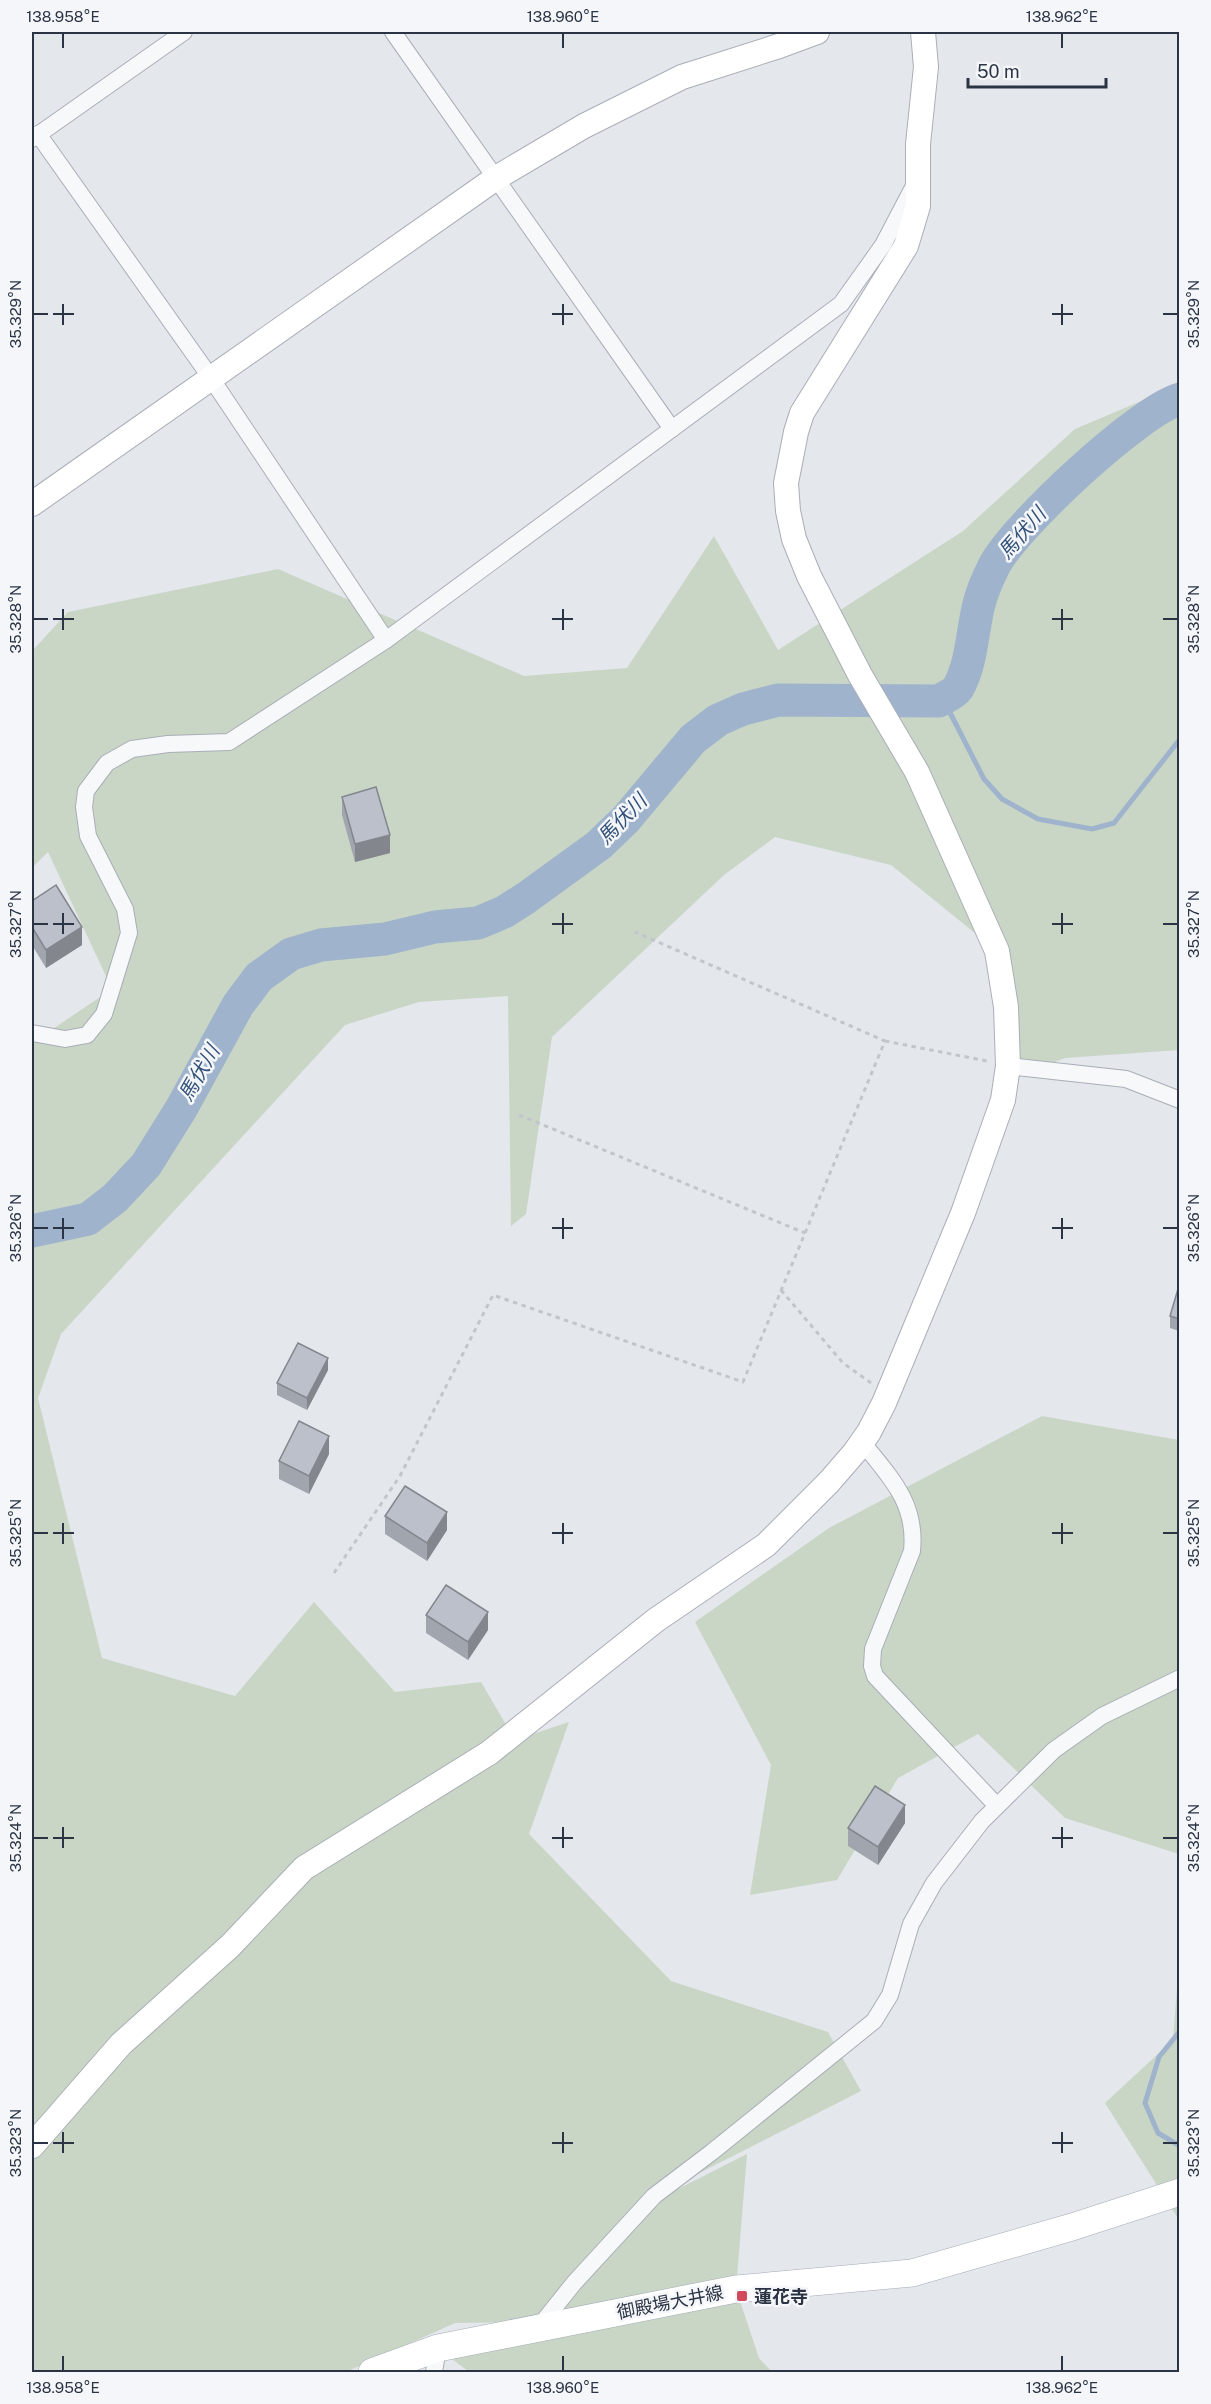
<svg xmlns="http://www.w3.org/2000/svg" width="1211" height="2404" viewBox="0 0 1211 2404" font-family="'Public Sans','Noto Sans JP',sans-serif">
  <style>
    .green { fill: #c9d6c5 }
    .lines { fill: none; stroke-linecap: round; stroke-linejoin: round }
    .stream { stroke: #9fb4cc; stroke-width: 5 }
    .river { stroke: #9fb4cc; stroke-width: 33 }
    .street-casing { stroke: #a9aeb7; stroke-width: 18 }
    .secondary-casing { stroke: #a9aeb7; stroke-width: 26 }
    .primary-casing { stroke: #a3abb8; stroke-width: 28 }
    .path { stroke: #c2c5cb; stroke-width: 3; stroke-dasharray: 4.5 4.5; stroke-linecap: butt }
    .street { stroke: #f7f8fa; stroke-width: 16 }
    .secondary { stroke: #fff; stroke-width: 24 }
    .primary { stroke: #fff; stroke-width: 27 }
    .wall { fill: #a1a5ae }
    .shaded-wall { fill: #83868d }
    .building { fill: #bbc0ca; stroke: #83868d; stroke-width: 1.5 }
    .ticks { fill: none; stroke: #2b3445; stroke-width: 2 }
    .poi-dot { fill: #d1495b; stroke: #f4f6f9; stroke-width: 2 }
    .labels { text-anchor: middle; dominant-baseline: central; stroke-width: 5; stroke-linejoin: round; paint-order: stroke }
    .poi-label { font-size: 18px; font-weight: bold; fill: #2b3445; stroke: #f4f6f9; text-anchor: start }
    .street-label { font-size: 18px; fill: #2b3445; stroke: #f4f6f9 }
    .water-label { font-size: 20px; font-style: italic; fill: #34527a; stroke: #f4f6f9 }
    .neatline { fill: none; stroke: #2b3445; stroke-width: 2 }
    .ticks-label { font-size: 15px; text-anchor: middle; fill: #2b3445 }
  </style>
  <rect width="100%" height="100%" fill="#e4e7ec"/>
  <!-- green -->
  <g class="green">
    <polygon points="1179,385 1179,1050 1065,1058 1018,1076 997,951 891,865 775,837 724,875 552,1037 526,1214 511,1226 508,996 419,1002 345,1025 61,1334 38,1398 102,1658 235,1696 314,1602 395,1692 481,1682 515,1740 569,1722 529,1834 671,1981 828,2032 861,2091 654,2196 564,2306 666,2195 747,2154 736,2289 759,2358 772,2372 469,2372 438,2348 533,2322 455,2323 346,2372 32,2372 32,1043 112,989 48,852 32,868 32,651 68,612 278,569 524,676 627,668 714,536 778,650 963,531 1075,429"/>
    <polygon points="1042,1416 1179,1440 1179,1854 1065,1818 978,1734 898,1778 837,1880 750,1895 771,1765 695,1622 829,1528"/>
    <polygon points="1179,1963 1179,2220 1105,2103 1173,2040"/>
  </g>
  <g class="lines">
    <!-- stream -->
    <g class="stream">
      <polyline points="943,699 984,779 1002,799 1038,819 1092,829 1114,823 1180,739"/>
      <polyline points="1180,2031 1159,2057 1145,2103 1158,2133 1180,2146"/>
    </g>
    <!-- river -->
    <path class="river" d="M32,1231L88,1219L115,1198L146,1165L181,1109L238,1005L259,977L291,954L321,945L385,939L435,927L478,923L504,912L526,898L599,845L626,819L693,739L718,720L743,709L778,700L939,701C945,697 954,694 958,688C972,664 972,631 979,604C982,592 988,578 994,566C1014,527 1138,411 1180,399"/>
    <!-- street casing -->
    <g class="street-casing">
      <g id="street">
        <polyline points="393,32 672,429"/>
        <polyline points="38,134 211,378 386,640"/>
        <polyline points="32,139 184,32"/>
        <polyline points="32,1033 65,1039 87,1035 104,1014 129,933 125,909 88,836 84,807 86,791 107,763 132,749 168,744 229,742 386,640 841,304 883,245 916,182"/>
        <polyline points="1008,1066 1126,1079 1180,1100"/>
        <path d="M862,1442C890,1477 917,1503 912,1551L873,1649L872,1666L875,1676L997,1806"/>
        <polyline points="538,2328 574,2283 654,2196 712,2152 874,2021 890,1995 911,1924 934,1883 982,1821 1054,1750 1102,1716 1180,1678"/>
        <polyline points="434,2372 438,2348"/>
      </g>
    </g>
    <!-- secondary casing -->
    <g class="secondary-casing">
      <g id="secondary">
        <polyline points="32,504 496,178 584,126 682,77 779,46 817,32"/>
        <polyline points="32,2146 121,2044 230,1946 304,1868 489,1753 656,1620 766,1545 829,1482 855,1452 869,1432 884,1403 963,1213 1003,1100 1008,1066 1006,1007 997,951 917,772 860,675 809,576 794,539 788,511 786,483 796,432 802,413 906,246 918,206 918,144 926,67 923,32"/>
      </g>
    </g>
    <!-- primary casing -->
    <g class="primary-casing">
      <polyline id="primary" points="372,2372 438,2348 736,2289 912,2273 1072,2227 1180,2192"/>
    </g>
    <!-- path -->
    <g class="path">
      <polyline points="885,1041 987,1061"/>
      <polyline points="519,1115 805,1233"/>
      <polyline points="781,1290 843,1363 871,1383"/>
      <polyline points="334,1573 400,1476 493,1295 743,1382 885,1041 635,932"/>
    </g>
    <!-- street -->
    <use href="#street" class="street"/>
    <!-- secondary -->
    <use href="#secondary" class="secondary"/>
    <!-- primary -->
    <use href="#primary" class="primary"/>
  </g>
  <!-- wall -->
  <g class="wall">
    <polygon points="342,797 390,853 355,862 342,815"/>
    <polygon points="32,901 82,945 46,968 32,945"/>
    <polygon points="1179,1289 1179,1331 1170,1328 1170,1316"/>
    <polygon points="328,1370 307,1410 277,1395 277,1383"/>
    <polygon points="329,1454 309,1494 279,1479 279,1461"/>
    <polygon points="385,1516 447,1530 427,1561 385,1534"/>
    <polygon points="426,1615 488,1630 468,1660 426,1633"/>
    <polygon points="905,1823 878,1865 848,1846 848,1828"/>
  </g>
  <!-- shaded-wall -->
  <g class="shaded-wall">
    <polygon points="390,835 390,853 355,862 355,844"/>
    <polygon points="82,927 82,945 46,968 46,950"/>
    <polygon points="328,1358 328,1370 307,1410 307,1398"/>
    <polygon points="329,1436 329,1454 309,1494 309,1476"/>
    <polygon points="447,1512 447,1530 427,1561 427,1543"/>
    <polygon points="488,1612 488,1630 468,1660 468,1642"/>
    <polygon points="905,1805 905,1823 878,1865 878,1847"/>
  </g>
  <!-- building -->
  <g class="building">
    <polygon points="376,787 390,835 355,844 342,797"/>
    <polygon points="56,885 82,927 46,950 32,927 32,901"/>
    <polygon points="1178,1289 1179,1289 1179,1319 1170,1316"/>
    <polygon points="298,1343 328,1358 307,1398 277,1383"/>
    <polygon points="299,1421 329,1436 309,1476 279,1461"/>
    <polygon points="405,1486 447,1512 427,1543 385,1516"/>
    <polygon points="446,1585 488,1612 468,1642 426,1615"/>
    <polygon points="875,1786 905,1805 878,1847 848,1828"/>
  </g>
  <!-- ticks -->
  <path class="ticks" d="M63,33V48M563,33V48M1062,33V48M63,304V325M563,304V325M1062,304V325M33,314H48M53,314H74M552,314H573M1052,314H1073M1163,314H1178M63,609V630M563,609V630M1062,609V630M33,619H48M53,619H74M552,619H573M1052,619H1073M1163,619H1178M63,913V934M563,913V934M1062,913V934M33,924H48M53,924H74M552,924H573M1052,924H1073M1163,924H1178M63,1218V1239M563,1218V1239M1062,1218V1239M33,1228H48M53,1228H74M552,1228H573M1052,1228H1073M1163,1228H1178M63,1523V1544M563,1523V1544M1062,1523V1544M33,1533H48M53,1533H74M552,1533H573M1052,1533H1073M1163,1533H1178M63,1827V1848M563,1827V1848M1062,1827V1848M33,1838H48M53,1838H74M552,1838H573M1052,1838H1073M1163,1838H1178M63,2132V2153M563,2132V2153M1062,2132V2153M33,2143H48M53,2143H74M552,2143H573M1052,2143H1073M1163,2143H1178M63,2356V2371M563,2356V2371M1062,2356V2371"/>
  <!-- markers -->
  <rect class="poi-dot" x="736" y="2290" width="12" height="12" rx="3"/>
  <g class="labels">
    <!-- poi labels -->
    <g class="poi-label">
      <text x="754" y="2296">蓮花寺</text>
    </g>
    <!-- street labels -->
    <g class="street-label">
      <text transform="translate(670 2302) rotate(-11)">御殿場大井線</text>
    </g>
    <!-- water labels -->
    <g class="water-label">
      <text transform="translate(1022 533) rotate(-49)">馬伏川</text>
      <text transform="translate(622 819) rotate(-46)">馬伏川</text>
      <text transform="translate(199 1073) rotate(-60)">馬伏川</text>
    </g>
  </g>
  <!-- border -->
  <rect width="1211" height="2404" fill="none" stroke="#f4f6f9" stroke-width="66"/>
  <!-- scale -->
  <path d="M968 78v9h138v-9" fill="none" stroke="#2b3445" stroke-width="3"/>
  <text x="977" y="78" font-size="18" fill="#2b3445" stroke="#f4f6f9" stroke-width="4.5" paint-order="stroke">50 m</text>
  <rect x="33" y="33" width="1145" height="2338" class="neatline"/>
  <g class="ticks-label">
    <text x="63" y="22">138.958°E</text>
    <text x="563" y="22">138.960°E</text>
    <text x="1062" y="22">138.962°E</text>
    <text transform="translate(16 314) rotate(-90)" y="5">35.329°N</text>
    <text transform="translate(1194 314) rotate(-90)" y="5">35.329°N</text>
    <text transform="translate(16 619) rotate(-90)" y="5">35.328°N</text>
    <text transform="translate(1194 619) rotate(-90)" y="5">35.328°N</text>
    <text transform="translate(16 924) rotate(-90)" y="5">35.327°N</text>
    <text transform="translate(1194 924) rotate(-90)" y="5">35.327°N</text>
    <text transform="translate(16 1228) rotate(-90)" y="5">35.326°N</text>
    <text transform="translate(1194 1228) rotate(-90)" y="5">35.326°N</text>
    <text transform="translate(16 1533) rotate(-90)" y="5">35.325°N</text>
    <text transform="translate(1194 1533) rotate(-90)" y="5">35.325°N</text>
    <text transform="translate(16 1838) rotate(-90)" y="5">35.324°N</text>
    <text transform="translate(1194 1838) rotate(-90)" y="5">35.324°N</text>
    <text transform="translate(16 2143) rotate(-90)" y="5">35.323°N</text>
    <text transform="translate(1194 2143) rotate(-90)" y="5">35.323°N</text>
    <text x="63" y="2393">138.958°E</text>
    <text x="563" y="2393">138.960°E</text>
    <text x="1062" y="2393">138.962°E</text>
  </g>
</svg>
